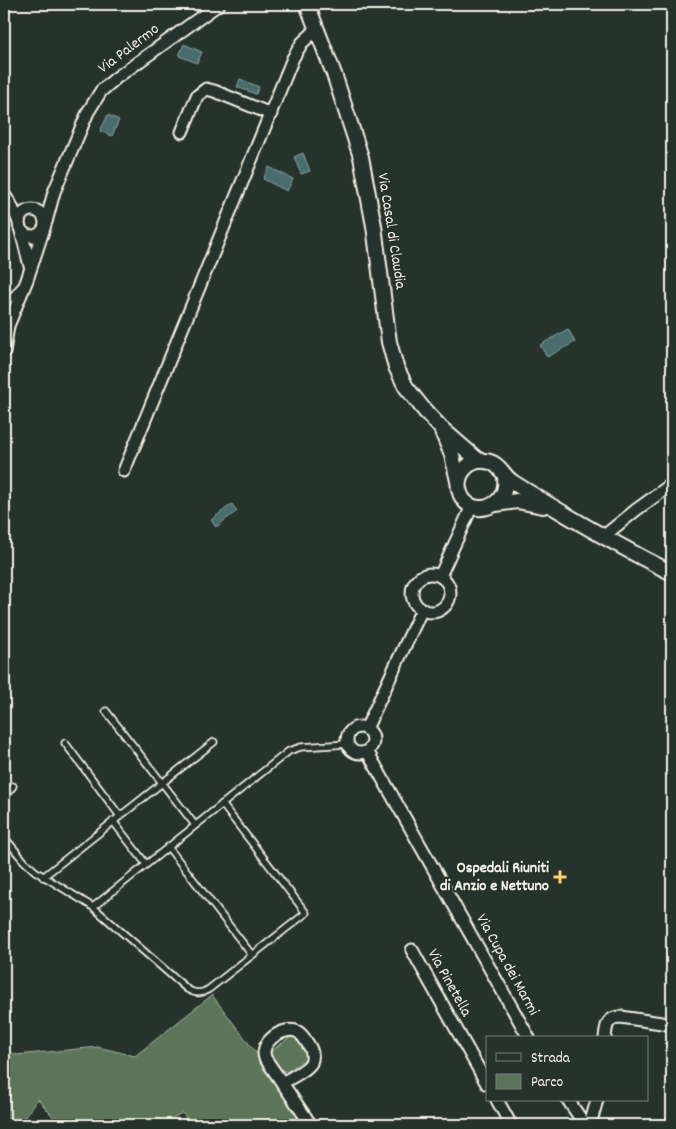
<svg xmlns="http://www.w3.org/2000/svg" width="676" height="1129" viewBox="0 0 676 1129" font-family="Dekko,sans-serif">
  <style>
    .green { fill: #5b7459; stroke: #a8b2a0 }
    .water { fill: #486c6c; stroke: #8da19e }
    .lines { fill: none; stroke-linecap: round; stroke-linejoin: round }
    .service-casing { stroke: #f4f1e8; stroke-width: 9 }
    .minor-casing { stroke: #f4f1e8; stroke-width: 15 }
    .tertiary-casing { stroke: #f4f1e8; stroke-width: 18 }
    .service { stroke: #26332d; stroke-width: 5.5 }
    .minor { stroke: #26332d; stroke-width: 11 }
    .tertiary { stroke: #26332d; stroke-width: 14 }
    .poi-dot { fill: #ffd166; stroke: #26332d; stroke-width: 2 }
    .labels { text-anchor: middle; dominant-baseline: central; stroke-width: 4.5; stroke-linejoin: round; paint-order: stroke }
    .street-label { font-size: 16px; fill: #f4f1e8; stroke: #26332d }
    .poi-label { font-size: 16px; font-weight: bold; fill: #f4f1e8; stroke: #26332d; text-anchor: end }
  </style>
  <rect width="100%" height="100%" fill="#26332d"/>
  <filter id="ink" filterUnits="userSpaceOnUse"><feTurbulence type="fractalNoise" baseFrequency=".02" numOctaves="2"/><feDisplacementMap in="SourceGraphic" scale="10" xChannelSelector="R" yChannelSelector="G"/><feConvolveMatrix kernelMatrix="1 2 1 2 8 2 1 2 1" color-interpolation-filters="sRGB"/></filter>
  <g filter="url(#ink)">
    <!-- green -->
    <g class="green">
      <polygon points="212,995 311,1125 192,1125 182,1113 160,1125 60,1125 38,1099 19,1125 4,1125 4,1050 17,1055 98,1047 135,1056"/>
      <polygon points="292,1036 298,1040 307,1053 305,1059 288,1071 282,1071 271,1056 271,1051"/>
    </g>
    <!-- water -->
    <g class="water">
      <polygon points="184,44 202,52 197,63 179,56"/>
      <polygon points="240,79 259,87 256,94 237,87"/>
      <polygon points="108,115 119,120 112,136 100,131"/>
      <polygon points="303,153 310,171 301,174 294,157"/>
      <polygon points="269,167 293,179 287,191 263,179"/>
      <polygon points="568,329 575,342 547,357 540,345"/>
      <polygon points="232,504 237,511 216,527 211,520"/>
    </g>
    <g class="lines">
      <!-- service casing -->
      <g class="service-casing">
        <g id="service">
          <polyline points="4,306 20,287"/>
          <polyline points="106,711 195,825"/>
          <polyline points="65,743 120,816"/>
          <polyline points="4,798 13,786"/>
          <polyline points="113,821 146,864"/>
          <path d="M4,837L24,861L35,871L93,907L187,989C195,994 201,994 209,989L306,913L222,804"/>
          <polyline points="168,847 252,955"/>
          <polyline points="43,877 214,742"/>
          <polyline points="93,907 289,751 301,747 347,744"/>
        </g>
      </g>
      <!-- minor casing -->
      <g class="minor-casing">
        <g id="minor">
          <polyline points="182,132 197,96 206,89 214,91 271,114"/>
          <polyline points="4,195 10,203 19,222"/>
          <circle cx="32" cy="223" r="13"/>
          <polyline points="46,222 54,192 88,112 101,91 116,78 219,4"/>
          <polyline points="21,231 30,266"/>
          <polyline points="4,352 8,326 27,280 43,231"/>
          <polyline points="124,471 293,58 302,43 317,29"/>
          <polyline points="604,536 636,510 672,484"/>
          <circle cx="431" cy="593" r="19"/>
          <polyline points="440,576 472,506"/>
          <circle cx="360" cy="740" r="13"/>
          <polyline points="366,729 422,609"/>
          <polyline points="367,751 529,1038"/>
          <polyline points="412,950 487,1084"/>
          <path d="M605,1038C606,1026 607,1017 621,1017L668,1024"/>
          <path d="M282,1083C290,1078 306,1071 311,1063C314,1056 312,1050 308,1044C305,1040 303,1035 298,1032C284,1025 259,1042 265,1058L311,1125"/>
          <polyline points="497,1100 511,1125"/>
          <polyline points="568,1100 585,1125"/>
          <polyline points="590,1125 597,1100"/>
        </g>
      </g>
      <!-- tertiary casing -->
      <g class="tertiary-casing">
        <g id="tertiary">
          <polyline points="307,4 334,74 361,157 374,226 389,342 396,367 406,387 425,411 441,428 479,461"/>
          <polyline points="442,431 452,455 458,481"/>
          <path d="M505,478C509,511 465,520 459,489C456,474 469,459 485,461C500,462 503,477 514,483C565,515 618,546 672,573"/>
          <polyline points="496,504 517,501 543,506"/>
        </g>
      </g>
      <!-- service -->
      <use href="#service" class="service"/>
      <!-- minor -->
      <use href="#minor" class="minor"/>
      <!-- tertiary -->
      <use href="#tertiary" class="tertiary"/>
    </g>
  </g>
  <!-- markers -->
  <path class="poi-dot" d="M557.5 869.5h5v5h5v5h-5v5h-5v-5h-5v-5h5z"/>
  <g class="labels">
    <!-- street labels -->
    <g class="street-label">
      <text transform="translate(129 49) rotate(-37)">Via Palermo</text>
      <text transform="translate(391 231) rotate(81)">Via Casal di Claudia</text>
      <text transform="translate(507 965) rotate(61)">Via Cupa dei Marmi</text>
      <text transform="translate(449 983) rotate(61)">Via Pinetella</text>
    </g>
    <!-- poi labels -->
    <g class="poi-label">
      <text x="549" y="868">Ospedali Riuniti<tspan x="549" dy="18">di Anzio e Nettuno</tspan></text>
    </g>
  </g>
  <!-- margin -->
  <rect width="676" height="1129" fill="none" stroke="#26332d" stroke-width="20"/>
  <rect x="10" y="10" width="656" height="1109" fill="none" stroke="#f4f1e8" stroke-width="2" filter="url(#ink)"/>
  <!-- legend -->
  <rect x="486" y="1036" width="162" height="65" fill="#26332d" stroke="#787f78"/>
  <rect x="496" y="1053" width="25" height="8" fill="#26332d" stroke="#787f78"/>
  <text x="531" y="1062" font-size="15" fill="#f4f1e8">Strada</text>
  <rect x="496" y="1074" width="25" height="15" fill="#5b7459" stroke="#787f78"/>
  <text x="531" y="1086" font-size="15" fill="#f4f1e8">Parco</text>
</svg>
